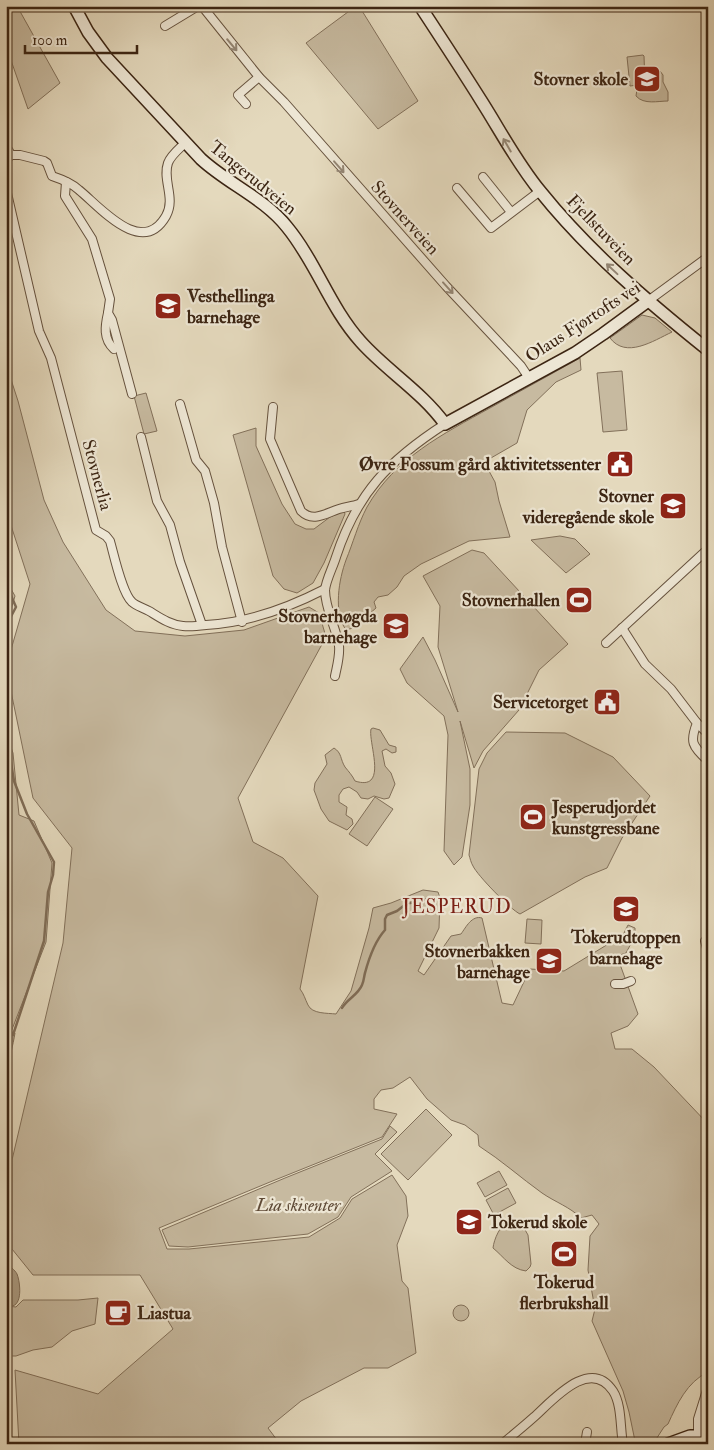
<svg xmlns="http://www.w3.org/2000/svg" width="714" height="1450" viewBox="0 0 714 1450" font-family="'IM FELL Double Pica',serif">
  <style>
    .green { fill: #c7baa0; stroke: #82705a }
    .water { fill: #ab9c83; stroke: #7f6c56 }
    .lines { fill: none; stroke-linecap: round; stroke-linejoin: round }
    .stream { stroke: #7f6c56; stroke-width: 2.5 }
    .street-casing { stroke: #66523e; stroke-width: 10 }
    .secondary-casing { stroke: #3c2513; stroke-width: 14 }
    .street { stroke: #ede6d4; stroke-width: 8 }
    .secondary { stroke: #ede6d4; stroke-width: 11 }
    .oneway { stroke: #948674 }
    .labels { text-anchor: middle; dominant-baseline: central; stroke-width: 4.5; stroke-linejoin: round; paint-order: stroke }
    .poi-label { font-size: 18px; font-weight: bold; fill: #3c2513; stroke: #ede6d4; text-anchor: end }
    .street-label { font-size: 18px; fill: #3c2513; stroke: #ede6d4 }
    .park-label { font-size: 18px; font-style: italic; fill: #5f4a36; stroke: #ede6d4 }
    .neighbourhood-label { font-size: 19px; letter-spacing: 1px; fill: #7a1f14; stroke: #ede6d4 }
  </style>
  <rect width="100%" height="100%" fill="#e4d9bd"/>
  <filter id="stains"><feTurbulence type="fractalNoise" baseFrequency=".004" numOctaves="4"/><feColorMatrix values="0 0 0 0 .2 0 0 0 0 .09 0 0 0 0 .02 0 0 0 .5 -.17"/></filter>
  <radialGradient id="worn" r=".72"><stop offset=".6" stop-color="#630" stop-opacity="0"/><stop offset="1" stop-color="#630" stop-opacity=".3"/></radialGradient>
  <!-- green -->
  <g class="green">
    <polygon points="6,6 17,6 60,83 28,109 6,46"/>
    <polygon points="356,6 359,6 418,101 378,129 306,43"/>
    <polygon points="643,55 644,56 645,84 630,86 627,57"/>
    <path d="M654,71H660L663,75V82L668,92V101C658,101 644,105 636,96L637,89L641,87L647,89L650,86L649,76Z"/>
    <path d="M642,315L655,318L672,332C653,341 626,359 610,338Z"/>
    <path d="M580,358L581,370L556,382L527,410L517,443L484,462L495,482L499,501L510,537L469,541L421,564L404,576L397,587L388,595L378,597L374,602L376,608L353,628L346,630C333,612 339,579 346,560C353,543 358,524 367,507C395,458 443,434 490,408C520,391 550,375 580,358Z"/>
    <path d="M6,364L18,401L44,500L63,542L106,610L135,631L185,636L244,630L309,607L319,613L326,637L238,798L253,842L283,858L318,896L300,989C304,994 305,999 308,1005C312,1014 327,1013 336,1014L351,991L369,928L373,908L391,903L423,890L438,892L440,898L439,928L418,971L424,975L451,936L461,934C466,927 472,915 482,918L502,1003L513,1005L530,969L564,971L623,935L628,925L635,928V936L626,953L617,956L638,1014L628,1026L611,1033L615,1049H632L654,1067L708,1124V1372C687,1382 677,1404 668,1424L664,1427L653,1444H637L635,1441L629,1412L623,1391L592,1321L595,1309L588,1270L590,1236L599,1224L592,1215L581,1218C570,1207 555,1202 542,1193C521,1178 501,1160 479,1146L478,1135L465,1125L451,1120L427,1099L410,1077L393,1088L381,1090L374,1099V1109L397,1114L382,1137L270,1182L159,1228L167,1249H189L309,1237L340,1218L352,1199L392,1175L406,1196L408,1216L397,1245L402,1281L408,1288L416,1353L388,1368H364L301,1401L268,1428L280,1444H19L15,1370L98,1394L173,1329L140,1275H33L12,1249V1160L63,943L72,848L33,798L6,667L30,584L6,510Z"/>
    <polygon points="622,371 627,430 603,432 597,373"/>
    <polygon points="146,393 157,431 144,434 134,396"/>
    <polygon points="256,428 256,446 282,504 295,524 306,529 314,529 330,517 344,511 345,514 324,563 313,583 297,593 284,589 273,576 233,435"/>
    <polygon points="560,536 575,539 590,554 566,573 531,540"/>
    <polygon points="472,550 484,553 568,644 539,670 519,710 483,751 474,768 460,721 470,769 470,805 462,857 454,865 444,851 448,735 444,716 407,683 400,669 423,637 435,660 458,712 438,647 440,606 423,576"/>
    <polygon points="6,580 15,596 6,626"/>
    <path d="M373,728L380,730L389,745L396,747V752L392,753L386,749L382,751L385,766L391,773L395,784L389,798L384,799L374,796L368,799L361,798L357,792L349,787L343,789L339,795V802L347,807L346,815L352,819L353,824L347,830L329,821L321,809L314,790L315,783L327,764L325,755L334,748C342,753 340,759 345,767C349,772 352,775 355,781C389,792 368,743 371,729Z"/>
    <path d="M506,732L565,733L613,757L650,796L622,838L607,868L585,877L520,914C511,910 477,875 473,866C471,863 470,858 469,855L479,769L487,753Z"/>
    <polygon points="6,733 13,753 19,815 34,821 52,863 46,942 11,1032 6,1081"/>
    <polygon points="375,797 393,809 367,846 349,834"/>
    <polygon points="527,919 542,920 541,944 525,943"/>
    <polygon points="426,1109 452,1135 408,1180 381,1154"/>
    <polygon points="390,1126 397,1132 375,1154 392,1171 351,1197 338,1217 308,1234 188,1247 169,1246 162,1230 285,1178 382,1139"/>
    <polygon points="499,1171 507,1185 485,1197 477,1183"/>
    <polygon points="508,1188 516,1203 494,1215 486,1200"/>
    <path d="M508,1220L520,1221L528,1235L531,1264L530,1267L526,1271C511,1269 504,1257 493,1248C494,1239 500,1226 508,1220Z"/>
    <polygon points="98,1298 95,1324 72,1331 52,1347 33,1350 16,1356 6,1356 6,1306 16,1307 23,1300 78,1300"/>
    <circle cx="461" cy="1313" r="8"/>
  </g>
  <!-- water -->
  <g class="water">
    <path d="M9,1031L15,1033C13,1046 9,1057 9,1071L6,1073V1038Z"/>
    <path d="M6,1268H12C14,1270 16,1272 17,1274C21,1284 23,1312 6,1305Z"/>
  </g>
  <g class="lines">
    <!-- stream -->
    <g class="stream">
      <polyline points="6,584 16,607 6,626"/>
      <polyline points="6,733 14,781 27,814 54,862 53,875 48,892 44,941 13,1035"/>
      <path d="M342,1008C347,999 358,995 362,985C364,981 364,976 365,973C369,958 375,941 385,930V919L387,915L397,911L406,904L431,898"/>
      <polyline points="6,1079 7,1070"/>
      <polyline points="6,1232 8,1239 6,1250"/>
    </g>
    <!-- street casing -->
    <g class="street-casing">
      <g id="street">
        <polyline points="202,6 259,77 284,102 446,286 521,366 529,378"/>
        <polyline points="165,26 198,6"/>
        <polyline points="246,104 238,95 259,77"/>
        <polyline points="6,146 11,155"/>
        <path d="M6,160L11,155H20L44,161L47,163L52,176C61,179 72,183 79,190C100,207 142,258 166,216C176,198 162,180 168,163C171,155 179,149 185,143"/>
        <polyline points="483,177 511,212"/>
        <polyline points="66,182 65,196 92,239 110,299 108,313 112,320 132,394"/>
        <polyline points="457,188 491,228 540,191"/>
        <path d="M6,189L39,331L51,358L96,530L106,536L110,541C114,555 122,593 132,602C136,606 144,608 149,611C159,617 170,625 183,626C190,627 198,626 206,625C248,623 288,608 325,589"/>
        <polyline points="648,301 708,257"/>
        <path d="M108,313C105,326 103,339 114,349"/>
        <polyline points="180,404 196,460 205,471 214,503 222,547 242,622"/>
        <path d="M273,407L270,439L301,511C313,523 326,513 339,509C346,507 353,506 359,504"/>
        <polyline points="141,437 157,501 170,525 180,562 202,625"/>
        <path d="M622,628L645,664L671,689L697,723C689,743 693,746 708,761"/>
        <polyline points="606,643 708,549"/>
        <path d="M335,676C337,666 340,656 339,646C336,627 325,609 325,590C326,580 333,567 336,557C357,493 389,460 445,424"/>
        <polyline points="697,723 708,734"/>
        <polyline points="705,941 708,952"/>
        <polyline points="615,984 623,984 631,981"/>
        <polyline points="698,1435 698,1419 708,1387"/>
        <path d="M502,1444C513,1435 524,1426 534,1417C552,1401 590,1356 613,1391C622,1405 620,1428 623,1444"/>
        <polyline points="585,1444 587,1432"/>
      </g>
    </g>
    <!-- secondary casing -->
    <g class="secondary-casing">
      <g id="secondary">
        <path d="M74,6L88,32L107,58L201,159C228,184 264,198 287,227C316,262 330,308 361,342C387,371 422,392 445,424L575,353L603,334L648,301"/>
        <path d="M420,6C441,38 462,70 482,102C501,132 517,163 540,191C589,252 647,301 708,350"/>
        <polyline points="668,1444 690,1436 708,1436"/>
      </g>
    </g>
    <!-- street -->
    <use href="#street" class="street"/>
    <!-- secondary -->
    <use href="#secondary" class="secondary"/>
  </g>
  <!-- one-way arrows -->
  <defs><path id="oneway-shaft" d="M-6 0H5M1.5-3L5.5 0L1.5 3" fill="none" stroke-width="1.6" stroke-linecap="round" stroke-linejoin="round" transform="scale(1.25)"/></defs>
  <g class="oneway">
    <use href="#oneway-shaft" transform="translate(232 45) rotate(50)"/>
    <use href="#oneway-shaft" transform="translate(507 145) rotate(-120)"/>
    <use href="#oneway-shaft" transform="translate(339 167) rotate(49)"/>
    <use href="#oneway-shaft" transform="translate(612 269) rotate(-137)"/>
    <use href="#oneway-shaft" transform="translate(448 288) rotate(48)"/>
  </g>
  <!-- icons -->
  <defs>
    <g id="school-square" transform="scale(1.4375)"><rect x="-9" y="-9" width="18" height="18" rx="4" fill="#8f2418" stroke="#ede6d4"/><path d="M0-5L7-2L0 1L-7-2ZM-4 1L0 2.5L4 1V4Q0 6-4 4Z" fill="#fff"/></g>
    <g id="civic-square" transform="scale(1.4375)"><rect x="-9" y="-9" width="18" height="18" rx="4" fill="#8f2418" stroke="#ede6d4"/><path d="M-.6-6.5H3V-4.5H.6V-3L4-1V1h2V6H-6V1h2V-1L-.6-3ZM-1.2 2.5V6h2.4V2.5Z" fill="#fff"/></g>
    <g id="stadium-square" transform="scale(1.4375)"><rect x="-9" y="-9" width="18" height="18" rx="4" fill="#8f2418" stroke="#ede6d4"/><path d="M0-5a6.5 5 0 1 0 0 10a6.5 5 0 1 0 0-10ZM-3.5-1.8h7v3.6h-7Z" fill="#fff"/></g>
    <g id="cafe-square" transform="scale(1.4375)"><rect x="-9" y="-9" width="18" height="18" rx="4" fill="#8f2418" stroke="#ede6d4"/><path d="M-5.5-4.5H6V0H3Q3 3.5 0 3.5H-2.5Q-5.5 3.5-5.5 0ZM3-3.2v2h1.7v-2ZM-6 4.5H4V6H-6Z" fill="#fff"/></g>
  </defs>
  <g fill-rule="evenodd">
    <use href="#school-square" x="647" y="79"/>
    <use href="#school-square" x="168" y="306"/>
    <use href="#civic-square" x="620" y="464"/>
    <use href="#school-square" x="673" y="506"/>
    <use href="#stadium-square" x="579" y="600"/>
    <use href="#school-square" x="396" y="626"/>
    <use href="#civic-square" x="607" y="702"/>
    <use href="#stadium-square" x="533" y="817"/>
    <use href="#school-square" x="626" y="909"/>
    <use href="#school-square" x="549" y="961"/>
    <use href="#school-square" x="469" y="1222"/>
    <use href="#stadium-square" x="564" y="1254"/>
    <use href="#cafe-square" x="118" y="1313"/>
  </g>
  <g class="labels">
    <!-- poi labels -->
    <g class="poi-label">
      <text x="628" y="79">Stovner skole</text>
      <text x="187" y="296" text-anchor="start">Vesthellinga<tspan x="187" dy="21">barnehage</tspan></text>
      <text x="601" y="464">Øvre Fossum gård aktivitetssenter</text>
      <text x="654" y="496">Stovner<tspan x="654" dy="21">videregående skole</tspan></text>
      <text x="560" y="600">Stovnerhallen</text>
      <text x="377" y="616">Stovnerhøgda<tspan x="377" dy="21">barnehage</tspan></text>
      <text x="588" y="702">Servicetorget</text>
      <text x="552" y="807" text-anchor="start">Jesperudjordet<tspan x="552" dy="21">kunstgressbane</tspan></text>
      <text x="626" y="937" text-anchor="middle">Tokerudtoppen<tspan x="626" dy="21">barnehage</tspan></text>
      <text x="530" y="951">Stovnerbakken<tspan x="530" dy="21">barnehage</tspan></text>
      <text x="488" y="1222" text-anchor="start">Tokerud skole</text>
      <text x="564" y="1282" text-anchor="middle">Tokerud<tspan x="564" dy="21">flerbrukshall</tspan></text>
      <text x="137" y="1313" text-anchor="start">Liastua</text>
    </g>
    <!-- street labels -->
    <g class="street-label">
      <text transform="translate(253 178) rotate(39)">Tangerudveien</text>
      <text transform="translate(405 218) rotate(48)">Stovnerveien</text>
      <text transform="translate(601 230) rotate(46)">Fjellstuveien</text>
      <text transform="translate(583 322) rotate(-33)">Olaus Fjørtofts vei</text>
      <text transform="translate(97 475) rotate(75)">Stovnerlia</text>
    </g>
    <!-- park labels -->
    <g class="park-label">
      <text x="298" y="1205">Lia skisenter</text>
    </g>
    <!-- neighbourhood labels -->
    <g class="neighbourhood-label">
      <text x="457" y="907">JESPERUD</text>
    </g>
  </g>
  <!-- margin -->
  <rect width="714" height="1450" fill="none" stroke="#e4d9bd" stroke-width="25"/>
  <rect x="8" y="8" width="699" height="1435" fill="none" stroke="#3c2513" stroke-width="2.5"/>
  <rect x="12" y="12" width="689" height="1425" fill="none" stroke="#3c2513"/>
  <!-- scale -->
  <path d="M25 45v8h112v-8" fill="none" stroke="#3c2513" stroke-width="2.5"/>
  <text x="32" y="45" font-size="15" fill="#3c2513" stroke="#ede6d4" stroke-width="4" paint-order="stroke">100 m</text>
  <rect width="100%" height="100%" filter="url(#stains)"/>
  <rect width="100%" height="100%" fill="url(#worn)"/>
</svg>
